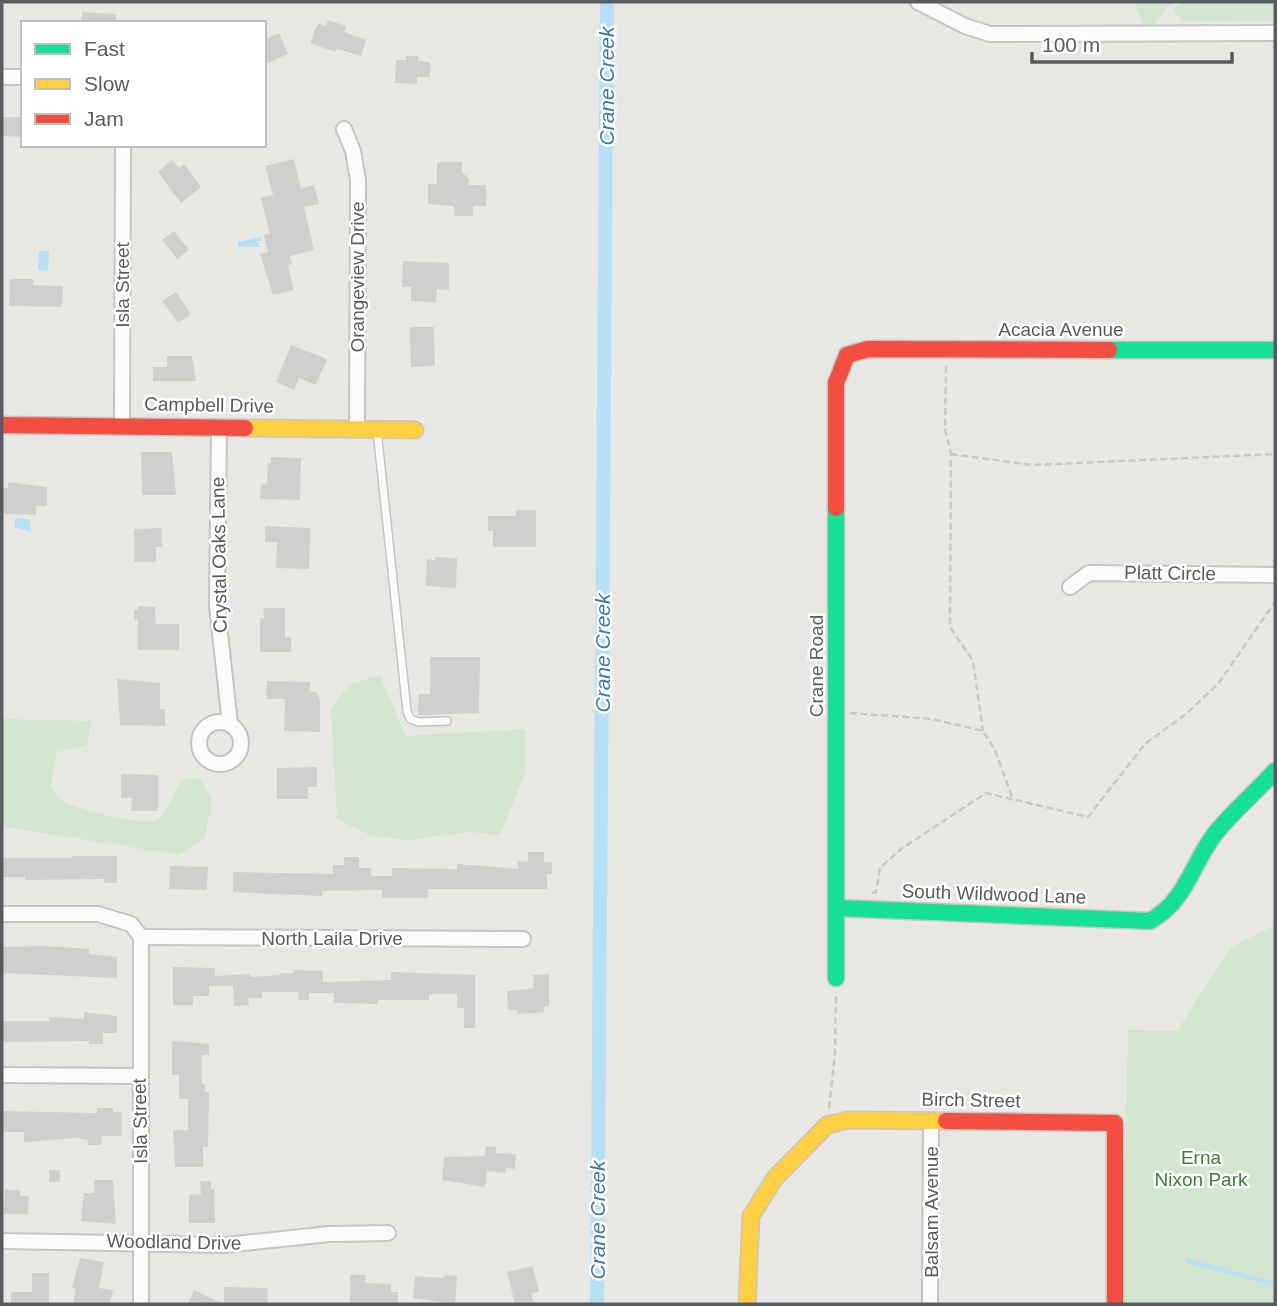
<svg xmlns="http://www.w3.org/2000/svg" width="1277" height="1306" viewBox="0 0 1277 1306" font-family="Arial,sans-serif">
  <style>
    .green { fill: #d2e5ce }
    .water { fill: #b5e0f5 }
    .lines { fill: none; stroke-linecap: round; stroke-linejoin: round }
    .stream { stroke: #b5e0f5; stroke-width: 4.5 }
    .canal { stroke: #b5e0f5; stroke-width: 14 }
    .building { fill: #d1cfcd }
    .lane-casing { stroke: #c4c4c3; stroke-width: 10 }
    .street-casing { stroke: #c4c4c3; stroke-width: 18 }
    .fast-casing { stroke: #c5c5c5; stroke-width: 19 }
    .slow-casing { stroke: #c5c5c5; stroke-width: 19 }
    .jam-casing { stroke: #c5c5c5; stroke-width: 19 }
    .path { stroke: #c5cac7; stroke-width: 2.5; stroke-dasharray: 7 3.5; stroke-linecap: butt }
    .lane { stroke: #fcfbfb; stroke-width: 7 }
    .street { stroke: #fcfbfb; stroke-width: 14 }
    .fast { stroke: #16e098; stroke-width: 16 }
    .slow { stroke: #ffcf43; stroke-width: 16 }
    .jam { stroke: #f24e42; stroke-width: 16 }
    .labels { text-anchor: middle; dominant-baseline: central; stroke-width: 5; stroke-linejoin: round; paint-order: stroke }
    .street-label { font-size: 19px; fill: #595d61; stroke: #fff }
    .park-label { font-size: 19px; fill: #3a8336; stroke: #fff }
    .water-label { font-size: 21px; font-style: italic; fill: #3c79a5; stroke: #fff }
  </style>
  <rect width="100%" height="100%" fill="#e9e7e3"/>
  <!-- green -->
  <g class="green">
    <polygon points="1134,2 1173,2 1146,34"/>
    <polygon points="1181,2 1275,2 1275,21 1183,22 1173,11"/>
    <polygon points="380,676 406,736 526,729 526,770 500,835 470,832 408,840 372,836 337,819 331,708 351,683"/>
    <path d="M2,719L91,721L87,745L57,752L51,786C53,790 57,797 61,800C75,811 136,822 155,822L166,810L181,780L199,778L212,799L205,838L179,855L2,826Z"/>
    <polygon points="1275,925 1275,1304 1122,1304 1128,1030 1177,1031 1231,947"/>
  </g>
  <!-- water -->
  <g class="water">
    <polygon points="261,237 262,241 257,241 260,247 238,247 238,242"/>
    <polygon points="39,251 49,251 48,271 38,270"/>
    <polygon points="19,518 30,520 31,532 15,527 15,519"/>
  </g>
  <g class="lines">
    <!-- stream -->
    <polyline class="stream" points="1188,1261 1275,1284"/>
    <!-- canal -->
    <polyline class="canal" points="597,1304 607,2"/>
  </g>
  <!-- building -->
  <g class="building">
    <polygon points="82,12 116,14 116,23 81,23"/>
    <polygon points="328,20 346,26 344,32 366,40 361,56 337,49 335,52 310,43 316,27 319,24 326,26"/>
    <polygon points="279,33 288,54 264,65 264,40"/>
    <polygon points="406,56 418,56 418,61 430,62 430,77 417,77 417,84 395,83 396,60 406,60"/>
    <polygon points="3,117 23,117 23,137 2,136"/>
    <polygon points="294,159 301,189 314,185 319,204 304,207 314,250 290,256 292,264 288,265 294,290 273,295 260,254 268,252 264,235 270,234 261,198 273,195 265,166"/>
    <polygon points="172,160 179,168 184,164 201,187 181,203 158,172"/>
    <polygon points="437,162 462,162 462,172 469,179 469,185 486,185 486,206 473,206 473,216 454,216 454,206 428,204 428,184 437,184"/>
    <polygon points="174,231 189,250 177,259 162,240"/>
    <polygon points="403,261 449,263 449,290 437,289 436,302 411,301 411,287 402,287"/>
    <polygon points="10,279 33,279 33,285 63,286 62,307 9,306"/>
    <polygon points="176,292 191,314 178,323 162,301"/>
    <polygon points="410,327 434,327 435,366 411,367"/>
    <polygon points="291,345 327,359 316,385 299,378 294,390 276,382"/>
    <polygon points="167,356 192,356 196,381 153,381 153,367 167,367"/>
    <polygon points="141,452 172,452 176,495 142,495"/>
    <polygon points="271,457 301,458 300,500 260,499 261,485 267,483 268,463 271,463"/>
    <polygon points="8,482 47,487 47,506 36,506 36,515 2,514 2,487 8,488"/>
    <polygon points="516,510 536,510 536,547 493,547 493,531 488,531 488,516 516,516"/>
    <polygon points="265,526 310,528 309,569 276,568 277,542 265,542"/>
    <polygon points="162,528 162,547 156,547 156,562 134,562 134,529"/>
    <polygon points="435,557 457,558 456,588 426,586 427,559 435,560"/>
    <polygon points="138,606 155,607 156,624 179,624 179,650 138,650 138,620 134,620 134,610 138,610"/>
    <polygon points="263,608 285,608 285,637 291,637 291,652 260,652 260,618 264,618"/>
    <polygon points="430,657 480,657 479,713 418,715 419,694 430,694"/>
    <polygon points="117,679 160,683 160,709 165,709 165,726 120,725"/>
    <polygon points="267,681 310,682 310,691 318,693 320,702 320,732 284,731 285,699 266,699"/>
    <polygon points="317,767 317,787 308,787 308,799 277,799 277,768"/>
    <polygon points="121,774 158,775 158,811 131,811 132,798 121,798"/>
    <polygon points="528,852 544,852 544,862 552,862 552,874 547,874 547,889 428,889 428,898 382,898 382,890 322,891 322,896 233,892 233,872 333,874 333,865 344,865 344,857 359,857 359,868 371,868 371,876 392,876 392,868 457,869 457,864 518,869 518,861 528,862"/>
    <polygon points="72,856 117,856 117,883 104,883 104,879 25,880 25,877 2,877 2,858 71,858"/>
    <polygon points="170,866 208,867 207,890 169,889"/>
    <polygon points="44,946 89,949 89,954 117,957 117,978 2,973 2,947"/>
    <polygon points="173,967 215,968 215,976 250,974 251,977 280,975 280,973 294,973 294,970 323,971 323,982 391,980 391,972 475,975 475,1028 464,1028 464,1008 457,1008 457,994 429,994 429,1000 378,1000 378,1004 334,1003 334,993 309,993 309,1000 298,1000 299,992 262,992 262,998 248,998 249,1005 234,1006 233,986 209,986 209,996 193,996 193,1005 173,1005"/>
    <polygon points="549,974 549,1006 543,1007 544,1012 518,1014 517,1010 508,1010 507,991 534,988 533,975"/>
    <polygon points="84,1012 117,1016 117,1033 103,1033 103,1044 89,1044 89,1041 2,1042 2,1021 49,1021 49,1017 84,1019"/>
    <polygon points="172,1041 209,1044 209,1055 202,1055 202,1084 205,1084 205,1092 209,1092 208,1147 203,1147 203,1167 175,1167 173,1130 188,1130 188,1099 179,1099 179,1075 172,1075"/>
    <polygon points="97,1108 113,1108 113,1112 122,1112 122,1136 102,1136 101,1145 88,1145 88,1140 76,1138 24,1142 24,1132 2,1132 2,1111 97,1113"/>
    <polygon points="486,1146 496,1147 496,1153 516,1154 515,1169 506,1168 505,1173 487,1171 485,1187 442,1180 444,1157 485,1156"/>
    <rect x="49" y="1170" width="11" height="12"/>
    <polygon points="94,1180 113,1180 116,1224 81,1221 84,1193 94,1193"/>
    <polygon points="200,1181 211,1181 211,1189 214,1189 215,1223 189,1223 189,1195 201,1194"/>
    <polygon points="5,1190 20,1190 20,1196 29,1196 28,1214 4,1214"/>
    <polygon points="80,1258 104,1262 99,1288 113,1290 110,1304 73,1304 76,1289 72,1288"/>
    <polygon points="533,1266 539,1292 531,1293 534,1304 515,1304 507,1272"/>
    <polygon points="32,1273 49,1273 49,1304 11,1304 11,1292 32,1292"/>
    <polygon points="350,1275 366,1275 365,1283 391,1284 391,1292 398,1292 398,1304 350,1304"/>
    <polygon points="445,1275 457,1276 455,1304 413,1298 415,1276 444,1278"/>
    <polygon points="224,1287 268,1288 267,1304 188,1304 194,1290 224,1304"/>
  </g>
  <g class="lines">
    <!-- lane casing -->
    <g class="lane-casing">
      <polyline id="lane" points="377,430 407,711 410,719 419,722 447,721"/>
    </g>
    <!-- street casing -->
    <g class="street-casing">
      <g id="street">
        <polyline points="918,2 965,26 990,34 1275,33"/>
        <polyline points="2,77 23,77"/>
        <polyline points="344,129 353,151 358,180 357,429"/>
        <polyline points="122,425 123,145"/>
        <polyline points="219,427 217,606 230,724"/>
        <polyline points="1070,587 1089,573 1275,575"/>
        <circle cx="220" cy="743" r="21"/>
        <polyline points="2,914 98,914 131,924 141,937"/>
        <polyline points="141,937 523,939"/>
        <polyline points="2,1075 139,1076"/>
        <polyline points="2,1241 226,1245 329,1234 388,1233"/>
        <polyline points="141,1304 141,937"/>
        <polyline points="930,1304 931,1121"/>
      </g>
    </g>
    <!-- fast casing -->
    <g class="fast-casing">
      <g id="fast">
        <polyline points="1109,350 1275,350"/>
        <polyline points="836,508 836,978"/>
        <path d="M837,908L1150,921C1186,901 1191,866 1214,835C1232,812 1255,793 1275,771"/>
      </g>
    </g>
    <!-- slow casing -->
    <g class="slow-casing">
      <g id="slow">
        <polyline points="245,428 415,430"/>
        <polyline points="747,1304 751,1216 775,1178 827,1125 848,1120 946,1121"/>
      </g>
    </g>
    <!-- jam casing -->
    <g class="jam-casing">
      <g id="jam">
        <polyline points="2,425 245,428"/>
        <polyline points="836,508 836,383 847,355 868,349 1109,350"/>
        <polyline points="946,1121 1115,1123 1115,1304"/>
      </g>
    </g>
    <!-- path -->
    <g class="path">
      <polyline points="946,366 945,429 951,454 950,627 973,661 983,731"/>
      <polyline points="951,454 1032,465 1275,454"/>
      <polyline points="850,713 932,719 983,731 995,750 1013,800"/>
      <polyline points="872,893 876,892 880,868 901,849 986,793 1088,817 1145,744 1186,714 1218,684 1275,602"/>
      <polyline points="829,1108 835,1054 836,992"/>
    </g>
    <!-- lane -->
    <use href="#lane" class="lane"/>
    <!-- street -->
    <use href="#street" class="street"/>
    <!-- fast -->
    <use href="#fast" class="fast"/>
    <!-- slow -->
    <use href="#slow" class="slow"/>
    <!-- jam -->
    <use href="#jam" class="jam"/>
  </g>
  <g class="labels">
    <!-- street labels -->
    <g class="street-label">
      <text transform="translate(357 277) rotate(-90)">Orangeview Drive</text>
      <text transform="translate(122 285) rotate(-90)">Isla Street</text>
      <text x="1061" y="329">Acacia Avenue</text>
      <text transform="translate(209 405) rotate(1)">Campbell Drive</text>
      <text transform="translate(219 555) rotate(-91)">Crystal Oaks Lane</text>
      <text transform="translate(1170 573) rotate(1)">Platt Circle</text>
      <text transform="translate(816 666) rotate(-90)">Crane Road</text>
      <text transform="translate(994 894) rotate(2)">South Wildwood Lane</text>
      <text x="332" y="938">North Laila Drive</text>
      <text transform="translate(971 1100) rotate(1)">Birch Street</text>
      <text transform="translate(140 1121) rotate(-91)">Isla Street</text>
      <text transform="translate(931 1212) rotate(-90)">Balsam Avenue</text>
      <text transform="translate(174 1242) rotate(1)">Woodland Drive</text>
    </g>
    <!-- park labels -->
    <g class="park-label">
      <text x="1201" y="1157">Erna<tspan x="1201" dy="22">Nixon Park</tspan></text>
    </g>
    <!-- water labels -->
    <g class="water-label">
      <text transform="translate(606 86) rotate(-90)">Crane Creek</text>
      <text transform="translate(602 653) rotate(-90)">Crane Creek</text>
      <text transform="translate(597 1220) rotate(-90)">Crane Creek</text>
    </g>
  </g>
  <!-- border -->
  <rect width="1277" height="1306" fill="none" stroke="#595d61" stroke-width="7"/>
  <!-- legend -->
  <rect x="21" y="21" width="245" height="126" fill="#ffffff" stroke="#bdbec0" stroke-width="2"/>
  <rect x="35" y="44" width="35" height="10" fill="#16e098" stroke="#bdbec0" stroke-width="2"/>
  <text x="84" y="56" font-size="21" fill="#595d61">Fast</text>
  <rect x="35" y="79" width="35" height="10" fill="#ffcf43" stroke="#bdbec0" stroke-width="2"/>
  <text x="84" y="91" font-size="21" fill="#595d61">Slow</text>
  <rect x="35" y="114" width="35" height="10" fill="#f24e42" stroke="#bdbec0" stroke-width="2"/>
  <text x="84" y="126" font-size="21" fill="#595d61">Jam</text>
  <!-- scale -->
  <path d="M1032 52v10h200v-10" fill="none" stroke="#595d61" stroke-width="3.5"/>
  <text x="1042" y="52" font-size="21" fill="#595d61" stroke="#ffffff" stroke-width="5" paint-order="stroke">100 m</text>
</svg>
